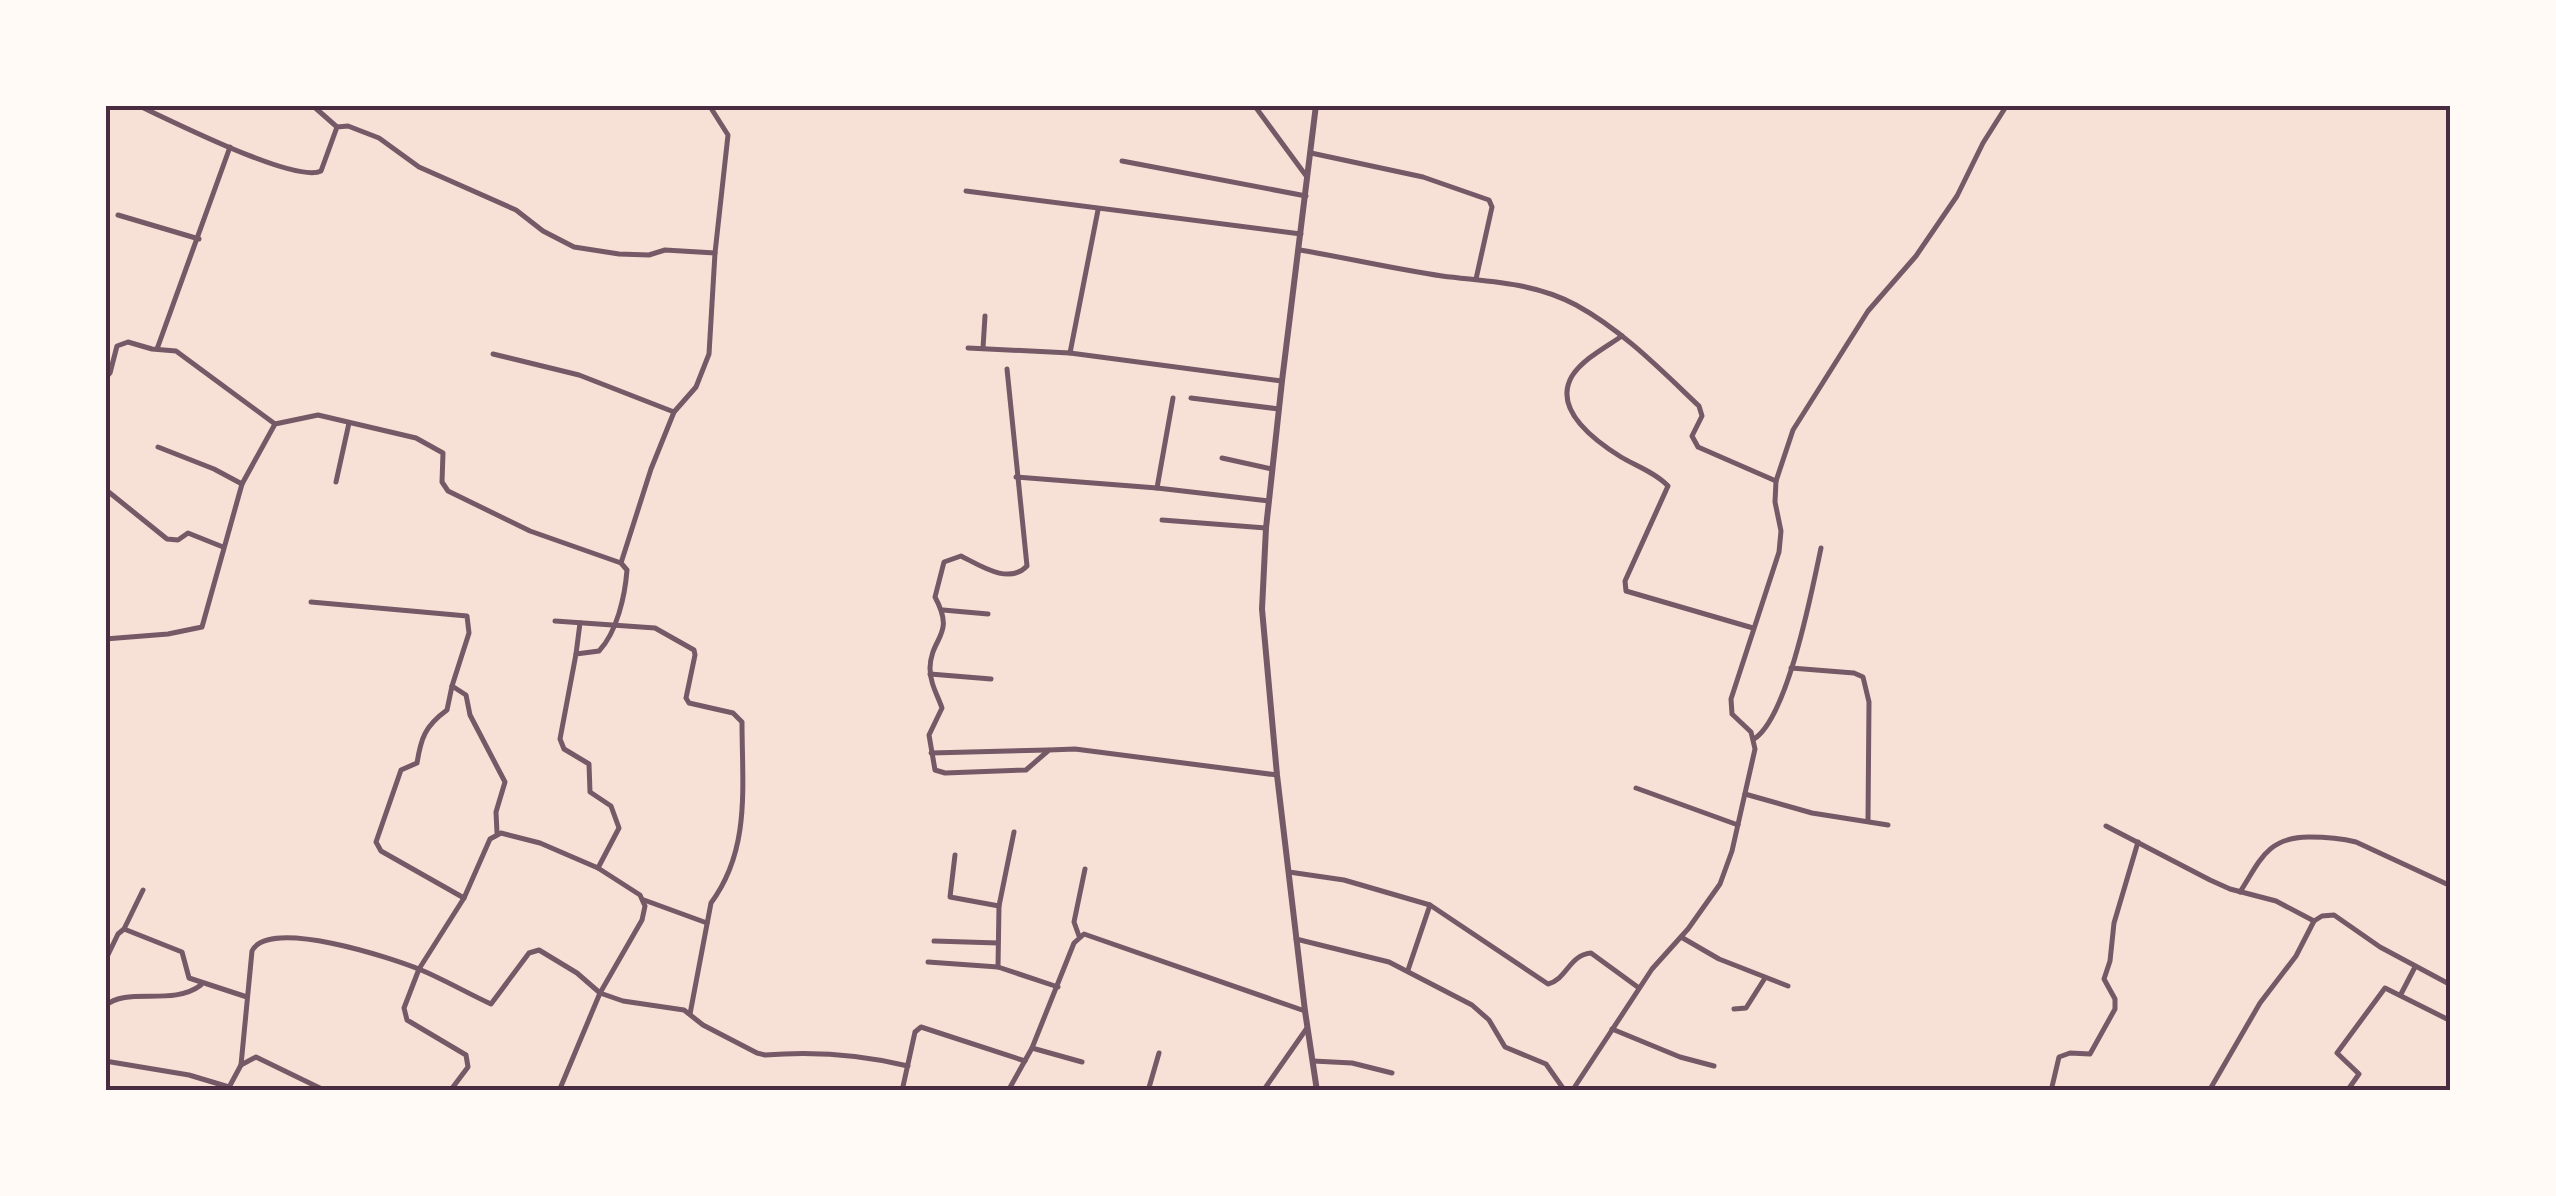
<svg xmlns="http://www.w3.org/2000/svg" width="2556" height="1196" viewBox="0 0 2556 1196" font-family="'Public Sans',sans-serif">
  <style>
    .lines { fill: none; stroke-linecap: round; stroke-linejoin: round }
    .minor { stroke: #755966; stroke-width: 5 }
    .tertiary { stroke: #755966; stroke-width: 6 }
    .neatline { fill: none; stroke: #4a2c40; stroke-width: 4 }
  </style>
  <rect width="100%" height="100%" fill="#f7e1d7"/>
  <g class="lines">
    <!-- minor -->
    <g class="minor">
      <path d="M137,105C168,119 295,184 321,171L337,127L348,126L379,138L419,167L516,210L543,231L574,247L619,254L649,255L665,250L715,253"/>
      <polyline points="312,105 337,127"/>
      <polyline points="1254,105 1307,177"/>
      <polyline points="1204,107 1204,105"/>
      <polyline points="1311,153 1423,177 1489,200 1492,207 1476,279"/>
      <polyline points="1122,161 1306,196"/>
      <polyline points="966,191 1301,234"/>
      <polyline points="118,215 199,239"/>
      <path d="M1300,250C1347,258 1395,269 1442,276C1489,282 1533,282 1576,305C1622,330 1661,370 1699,406L1702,416L1692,436L1698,447L1776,481"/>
      <path d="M1622,336C1606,347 1583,359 1572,376C1552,410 1597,442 1621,457C1636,466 1656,473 1668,486L1625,581L1626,591L1753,628"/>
      <polyline points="968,348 1070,353 1282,381"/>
      <polyline points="983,348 985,316"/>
      <polyline points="157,349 230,147"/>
      <polyline points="1070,353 1098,210"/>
      <polyline points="493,354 579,375 674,412"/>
      <path d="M1007,369L1027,566C1009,585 981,566 961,556L944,562L935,597C956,636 931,636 930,668C930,683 937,694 942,708L929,735L935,770L945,773L1026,770L1049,750L1075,749L1277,775"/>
      <polyline points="105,378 110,373 117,346 128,342 152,349 176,351 275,424"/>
      <polyline points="1191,398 1279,409"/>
      <polyline points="158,447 214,469 242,484"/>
      <polyline points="1222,458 1272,469"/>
      <polyline points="1016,477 1157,488 1269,501"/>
      <polyline points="336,482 349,423"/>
      <polyline points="1157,488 1173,398"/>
      <polyline points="105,489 167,539 178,540 188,533 223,547"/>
      <polyline points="1162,520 1266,528"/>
      <polyline points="311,602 467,616 469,633 452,686 466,695 470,715 505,782 496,812 497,833"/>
      <polyline points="943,610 988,614"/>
      <path d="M555,621L655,628L694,650L695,655L686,698L689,703L733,713L742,722C742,786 751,849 711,903L690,1014"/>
      <polyline points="105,639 168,634 202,627 242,484 275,424 318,415 416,438 443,453 442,482 448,491 530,531 621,563"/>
      <polyline points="576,654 580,623"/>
      <polyline points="1791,668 1854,673 1863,677 1869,702 1868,821"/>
      <polyline points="930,674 991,679"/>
      <path d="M452,686L447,710C425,726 421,738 417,763L401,770L376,842L381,851L464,898"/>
      <path d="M1754,739C1788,717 1812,590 1821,548"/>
      <polyline points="931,753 1048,750"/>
      <polyline points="1636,788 1738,825"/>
      <polyline points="1745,794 1812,813 1888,825"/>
      <polyline points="2106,826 2210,880 2230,889 2276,901 2314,921"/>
      <polyline points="955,855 950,897 999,906"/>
      <path d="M1289,872L1344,880L1430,905L1548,984C1567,979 1569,955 1591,953L1639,988"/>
      <path d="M2240,892C2260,861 2267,837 2309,837C2326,837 2340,838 2356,842L2451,886"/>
      <polyline points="644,900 707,923"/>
      <polyline points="124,929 143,890"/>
      <polyline points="1079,936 1074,922 1085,869"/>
      <polyline points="1681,937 1719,959 1788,986"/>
      <polyline points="1296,939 1389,962 1472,1005 1489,1020 1505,1047 1546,1064 1565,1091"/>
      <polyline points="934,941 998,943"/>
      <polyline points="105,961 118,934 124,929 182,952 189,978 247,997"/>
      <polyline points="928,962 998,967 1058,987"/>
      <polyline points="998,967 999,906 1014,832"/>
      <polyline points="1408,970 1430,905"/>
      <polyline points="2401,994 2415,967"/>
      <path d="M105,1006C127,986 172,1007 201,985"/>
      <polyline points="1734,1009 1746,1008 1765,978"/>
      <polyline points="1612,1029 1680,1057 1714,1066"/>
      <polyline points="1032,1048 1082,1062"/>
      <polyline points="105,1061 189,1075 229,1087"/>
      <polyline points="1313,1061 1352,1063 1392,1073"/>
      <path d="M241,1065L252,951C268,917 392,958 421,970C445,980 467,993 491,1004L529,953L539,950L577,973L600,993L623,1001L684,1010L703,1025L757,1053L765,1055C815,1051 859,1054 908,1066"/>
      <polyline points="227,1091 241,1065 256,1057 326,1091"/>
      <path d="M450,1091L468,1067L466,1055L407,1020L404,1008L419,969L464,898L490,839L501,833L540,843L598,868L619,828L611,806L590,792L589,764L564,749L560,739L576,654L599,651C617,632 625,596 627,570L621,563L651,469L674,412L696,387L709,354L715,253L728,135L709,105"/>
      <polyline points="559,1091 600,993 642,920 645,906 640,895 598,868"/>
      <polyline points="902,1091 915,1032 921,1027 1025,1061"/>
      <polyline points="1008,1091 1032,1048 1074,943 1084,934 1305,1011"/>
      <polyline points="1148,1091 1159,1053"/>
      <polyline points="1263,1091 1307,1028"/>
      <polyline points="1572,1091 1652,969 1688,929 1720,884 1732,851 1755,749 1751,732 1732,714 1731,699 1779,552 1781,531 1775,502 1776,481 1793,430 1868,311 1916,256 1957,196 1983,143 2007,105"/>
      <polyline points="2051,1091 2059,1057 2070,1053 2090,1054 2115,1009 2115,999 2104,979 2110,961 2114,923 2138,842"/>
      <polyline points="2209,1091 2260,1003 2296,956 2314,921 2322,916 2334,915 2380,947 2451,985"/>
      <polyline points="2347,1091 2359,1074 2337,1053 2385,988 2451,1021"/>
    </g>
    <!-- tertiary -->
    <polyline class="tertiary" points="1316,105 1282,381 1266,528 1262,609 1277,775 1305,1011 1317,1091"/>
  </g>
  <!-- border -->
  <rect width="2556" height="1196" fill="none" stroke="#fffaf5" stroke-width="215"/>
  <rect x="108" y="108" width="2340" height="980" class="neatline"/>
</svg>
